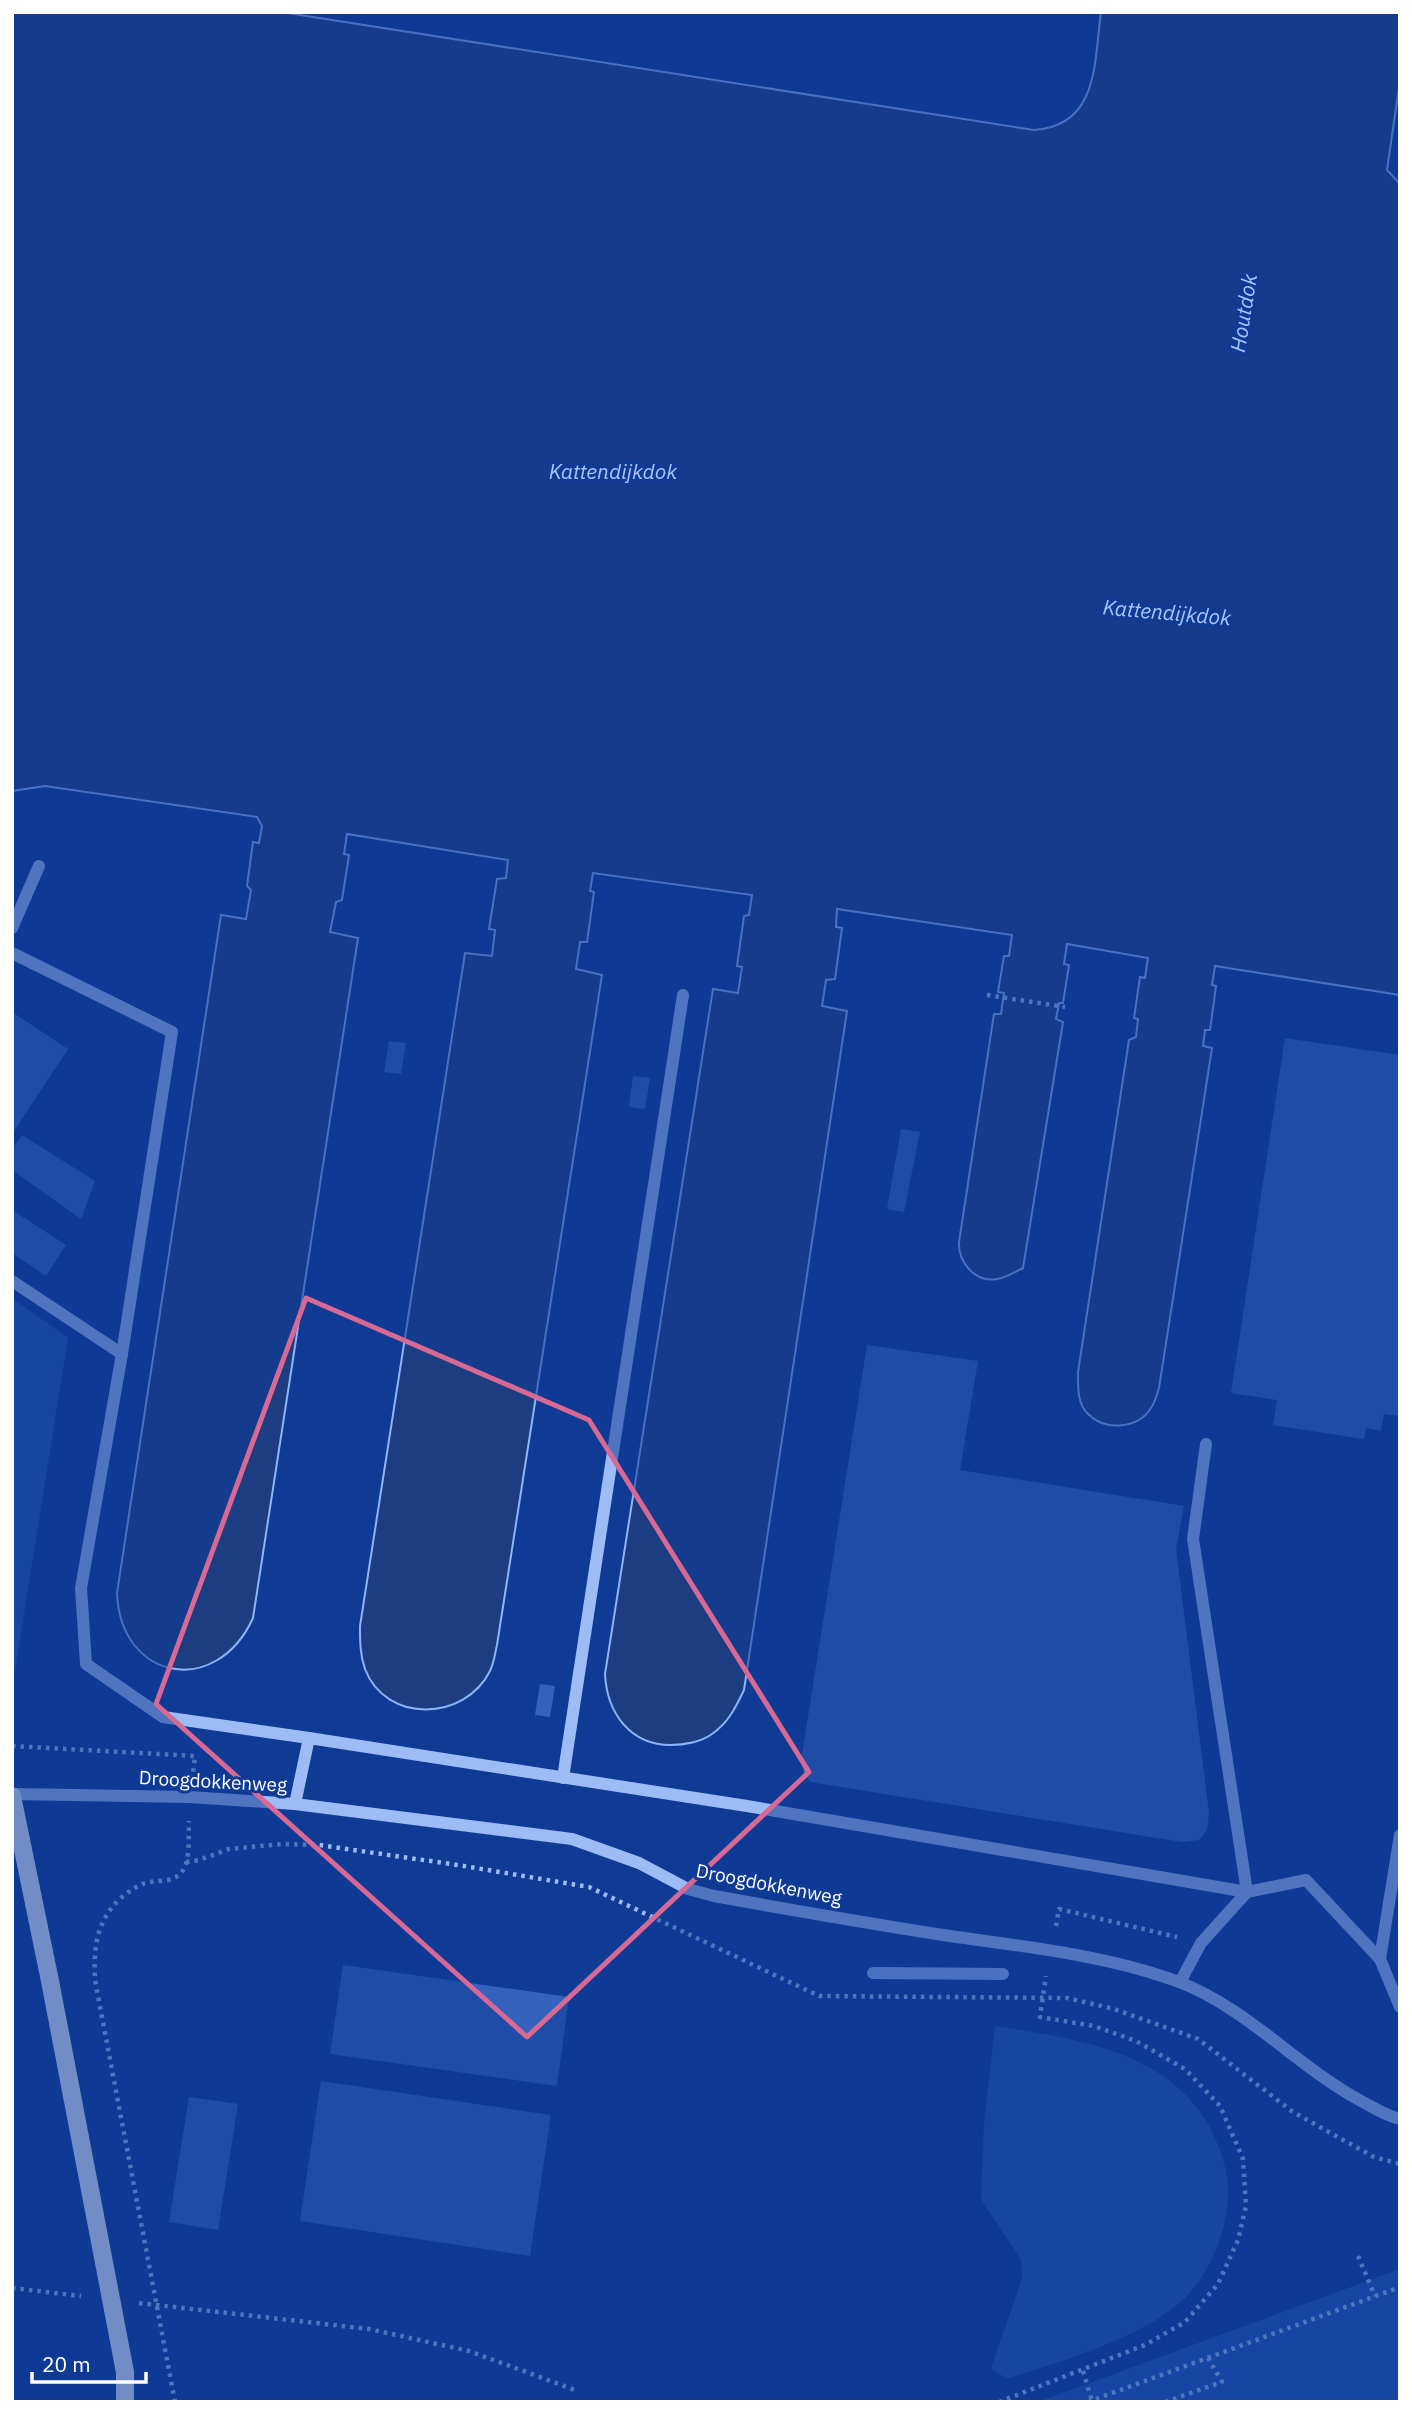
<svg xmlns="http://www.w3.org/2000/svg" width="1412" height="2414" viewBox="0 0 1412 2414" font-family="'IBM Plex Sans',sans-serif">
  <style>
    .green { fill: #2153b4 }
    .water { fill: #1c3d81; stroke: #8eb4f8; stroke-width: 2 }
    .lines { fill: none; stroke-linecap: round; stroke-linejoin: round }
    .stream { stroke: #8eb4f8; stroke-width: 12 }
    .building { fill: #3462bc }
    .path { stroke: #9dbbf4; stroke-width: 4.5; stroke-dasharray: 3.5 5; stroke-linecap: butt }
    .minor { stroke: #9dbbf4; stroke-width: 12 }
    .major { stroke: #eaf0ff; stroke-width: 18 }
    .marked { fill: none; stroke: #d76994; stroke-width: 5; stroke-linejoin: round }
    .labels { text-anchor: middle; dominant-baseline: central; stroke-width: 6; stroke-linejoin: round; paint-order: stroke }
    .street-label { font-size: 19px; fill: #fff; stroke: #0f3b95 }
    .water-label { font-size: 21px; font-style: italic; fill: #a9c5fb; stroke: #0f3b95 }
  </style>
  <rect width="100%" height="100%" fill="#0f3b95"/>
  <!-- green -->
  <g class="green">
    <polygon points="12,1298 68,1338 12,1689"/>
    <path d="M995,2026C1078,2039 1177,2052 1215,2138C1227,2166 1232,2189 1225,2220C1218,2253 1200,2289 1172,2309C1126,2343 1061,2361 1007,2379L991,2368L1022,2279L1021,2259L981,2200L984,2124Z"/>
    <polygon points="1400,2269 1400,2402 1038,2402"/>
  </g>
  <!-- water -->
  <path class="water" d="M12,12H281L1034,130C1099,126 1094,62 1101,12H1400V81L1387,170L1400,184V995L1215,966L1212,985L1216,986L1210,1030H1205L1203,1046L1212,1048L1159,1388C1157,1394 1155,1403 1151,1408C1138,1429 1105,1431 1088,1414C1077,1404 1078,1386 1078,1372L1129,1040L1136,1037L1138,1019L1134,1018L1140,977L1145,978L1148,958L1067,944L1064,964L1069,965L1063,1003H1059L1056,1019L1063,1022L1023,1268C1015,1272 1006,1278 997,1279C975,1283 958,1262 959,1242L994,1014H1001L1004,993L998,992L1004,956H1009L1012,935L837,909L836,927L842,928L835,979L826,980L822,1006L847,1011L744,1690C736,1707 728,1723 712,1734C701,1742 684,1745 671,1745C630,1745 607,1713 605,1674L713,989L738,993L742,967L737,966L744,916L749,915L752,895L593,873L590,891L594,892L587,942H580L576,969L602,975L497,1645C495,1653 494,1663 490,1671C465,1721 386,1724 365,1669C360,1655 360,1641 360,1626L465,953L492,956L495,930L489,929L497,879L506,878L508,860L347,834L344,854L349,855L342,900L336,902L330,932L358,938L253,1618C216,1699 120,1680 117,1593L221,915L246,919L251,890L247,886L253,842L259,843L262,826L257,817L45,786L12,791Z"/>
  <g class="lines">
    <!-- stream -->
    <polyline class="stream" points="873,1973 1003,1974"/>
  </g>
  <!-- building -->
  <g class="building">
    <polygon points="12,1012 68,1049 12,1134"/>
    <polygon points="1285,1038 1400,1055 1400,1416 1384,1414 1381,1431 1366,1428 1364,1439 1273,1425 1277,1400 1231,1393"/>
    <polygon points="389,1041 406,1043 401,1074 384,1072"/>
    <polygon points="633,1076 650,1078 645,1109 629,1107"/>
    <polygon points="901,1129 920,1132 904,1212 887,1209"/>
    <polygon points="22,1135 95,1181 81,1219 12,1170 12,1149"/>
    <polygon points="12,1210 66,1245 46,1276 12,1253"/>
    <polygon points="867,1345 978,1361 960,1470 1184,1506 1176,1549 1209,1813 1207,1830 1199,1840 1182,1842 810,1782 804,1773 801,1761"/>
    <polygon points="540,1684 555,1686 550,1717 535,1715"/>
    <polygon points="343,1965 569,1997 557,2086 330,2054"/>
    <polygon points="321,2081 551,2115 530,2256 300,2221"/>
    <polygon points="189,2097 238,2104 218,2230 169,2222"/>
  </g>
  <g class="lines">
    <!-- path -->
    <g class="path">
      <polyline points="987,995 1065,1007"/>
      <polyline points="12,1746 195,1756 193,1774"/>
      <polyline points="186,1862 199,1860 229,1849 282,1844 319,1845 458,1865 589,1887 819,1996 1067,1998 1114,2009 1198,2039 1293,2112 1374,2157 1400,2164"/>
      <polyline points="1056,1926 1059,1909 1177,1937"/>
      <polyline points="1358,2256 1375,2296"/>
      <polyline points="12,2288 81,2296"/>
      <polyline points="139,2303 369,2329 469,2351 575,2390"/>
      <polyline points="1083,2371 1092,2401"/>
      <path d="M175,2402L95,1980C93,1947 97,1919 122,1897C131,1890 139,1884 150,1882C160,1880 173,1882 181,1873C191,1862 188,1836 189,1821"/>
      <polyline points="999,2402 1145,2345 1185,2322 1218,2284 1238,2240 1246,2206 1243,2159 1220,2106 1185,2069 1136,2041 1094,2026 1040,2017 1046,1976"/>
      <polyline points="1088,2402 1400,2287"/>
      <polyline points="1165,2402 1222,2382 1208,2358"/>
    </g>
    <!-- minor -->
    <g class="minor">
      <polyline points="12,928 39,866"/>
      <polyline points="12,953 172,1032 122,1354 81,1588 86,1664 163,1717 309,1738"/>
      <polyline points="12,1281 122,1354"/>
      <polyline points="563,1778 683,995"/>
      <path d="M12,1794L190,1797L295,1804L572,1839L639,1863L688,1889L714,1896C792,1910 871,1924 950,1936C1026,1947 1107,1955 1179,1982C1247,2008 1298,2067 1361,2101C1374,2108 1386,2116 1400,2119"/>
      <polyline points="295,1804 309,1738 747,1806 1247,1892 1306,1880 1380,1959 1400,2007"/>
      <polyline points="1380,1959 1400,1835"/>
      <polyline points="1180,1982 1201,1943 1247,1892 1193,1539 1206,1444"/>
    </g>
    <!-- major -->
    <polyline class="major" points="12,1796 50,1981 125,2372 125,2402"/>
  </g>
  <!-- marked area -->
  <path d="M0 0H1412V2414H0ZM306,1298L589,1420L809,1772L527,2037L156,1704Z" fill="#0f3b95" fill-opacity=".55" fill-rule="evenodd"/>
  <path class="marked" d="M306,1298L589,1420L809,1772L527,2037L156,1704Z"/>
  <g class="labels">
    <!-- street labels -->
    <g class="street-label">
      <text transform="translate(213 1781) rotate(3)">Droogdokkenweg</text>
      <text transform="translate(769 1884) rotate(11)">Droogdokkenweg</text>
    </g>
    <!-- water labels -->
    <g class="water-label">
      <text transform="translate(1243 313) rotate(-81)">Houtdok</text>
      <text x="613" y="471">Kattendijkdok</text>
      <text transform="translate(1167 612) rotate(5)">Kattendijkdok</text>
    </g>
  </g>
  <!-- border -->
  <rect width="1412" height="2414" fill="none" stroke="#ffffff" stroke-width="28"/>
  <!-- scale -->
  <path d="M32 2372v10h114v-10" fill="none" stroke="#ffffff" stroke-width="3.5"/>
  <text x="42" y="2372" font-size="21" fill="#ffffff" stroke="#0f3b95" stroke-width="5" paint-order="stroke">20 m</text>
</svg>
